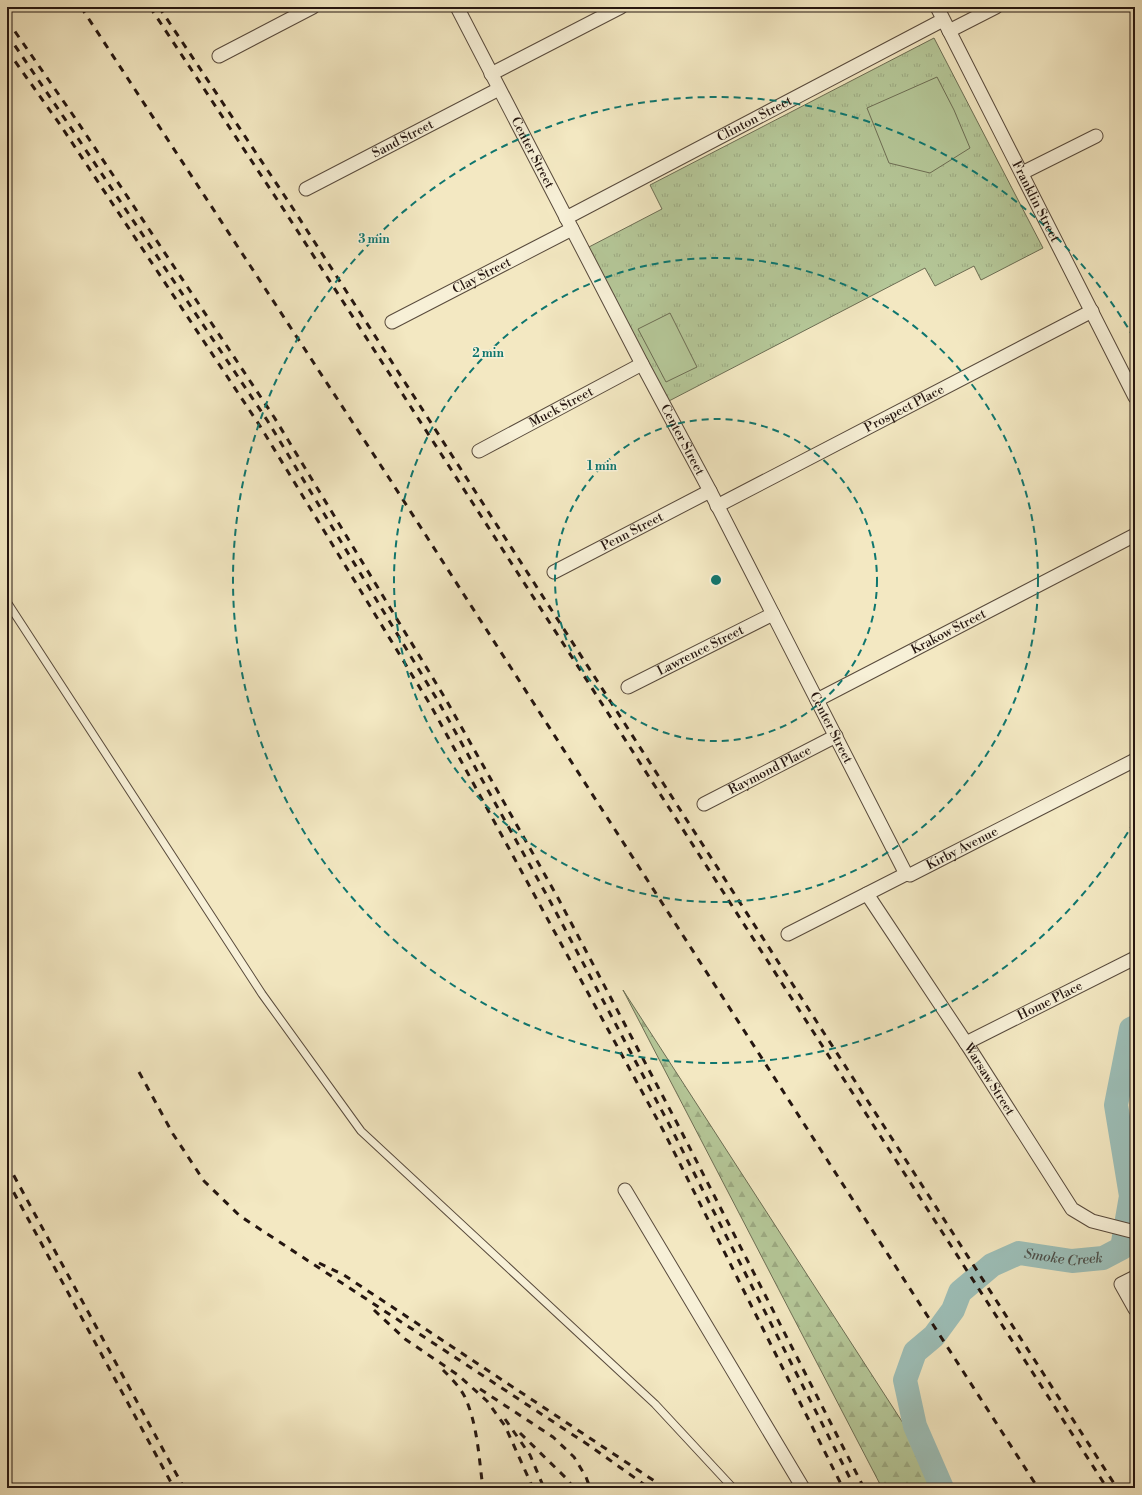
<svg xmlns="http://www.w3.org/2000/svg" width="1142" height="1495" viewBox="0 0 1142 1495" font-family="'Libre Bodoni',serif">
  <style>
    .grass { fill: url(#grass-tufts); stroke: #6d6e54 }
    .forest { fill: url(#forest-firs); stroke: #6d6e54 }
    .garden { fill: #b5c798; stroke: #6d6e54 }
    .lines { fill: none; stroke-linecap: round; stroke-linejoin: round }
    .river { stroke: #9dbfb8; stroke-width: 24 }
    .lane-casing { stroke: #584a3c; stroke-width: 9 }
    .street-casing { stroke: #584a3c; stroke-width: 15 }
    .lane { stroke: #f7f0d7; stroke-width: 7 }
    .street { stroke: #f7f0d7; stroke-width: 13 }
    .rail { stroke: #251610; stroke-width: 3; stroke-dasharray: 7 7; stroke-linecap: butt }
    .ring { fill: none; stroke: #0f766e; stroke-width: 2; stroke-dasharray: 7 5 }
    .labels { text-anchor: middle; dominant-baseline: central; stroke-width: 3; stroke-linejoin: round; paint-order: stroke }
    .street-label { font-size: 13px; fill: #251610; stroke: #f7f0d7 }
    .water-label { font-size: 14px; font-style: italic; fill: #4f514b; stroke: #f7f0d7 }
    .centre { fill: #0f766e; stroke: #f7f0d7; stroke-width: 2 }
    .ring-label { font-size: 12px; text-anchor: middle; font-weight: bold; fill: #0f766e; stroke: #f7f0d7; stroke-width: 3; stroke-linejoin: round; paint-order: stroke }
  </style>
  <defs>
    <pattern id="grass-tufts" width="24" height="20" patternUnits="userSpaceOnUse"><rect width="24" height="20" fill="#b5c798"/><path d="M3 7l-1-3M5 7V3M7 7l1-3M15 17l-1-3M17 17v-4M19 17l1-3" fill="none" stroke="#9caa82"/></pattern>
    <pattern id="forest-firs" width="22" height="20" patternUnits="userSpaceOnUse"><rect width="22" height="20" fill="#b5c798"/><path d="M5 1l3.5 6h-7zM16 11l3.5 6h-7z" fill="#9caa82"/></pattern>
  </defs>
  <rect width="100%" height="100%" fill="#f3e8c2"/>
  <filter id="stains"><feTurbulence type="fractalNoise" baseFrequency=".005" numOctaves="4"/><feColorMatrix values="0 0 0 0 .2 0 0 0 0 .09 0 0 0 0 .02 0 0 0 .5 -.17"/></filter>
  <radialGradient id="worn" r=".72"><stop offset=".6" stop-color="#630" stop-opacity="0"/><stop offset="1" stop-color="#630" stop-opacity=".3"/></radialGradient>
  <!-- grass -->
  <polygon class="grass" points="934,38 1043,248 981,280 974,266 935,286 925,268 667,402 587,248 662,209 650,185"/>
  <!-- forest -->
  <polygon class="forest" points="623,990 945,1488 882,1488"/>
  <!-- garden -->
  <g class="garden">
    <polygon points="937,77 954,110 970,148 930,173 889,163 867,108"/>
    <polygon points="670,313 697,367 666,382 638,329"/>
  </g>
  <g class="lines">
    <!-- river -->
    <path class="river" id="s1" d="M942,1488L915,1426L905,1380L915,1352L934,1336L953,1310L960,1292L992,1265L1019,1253L1072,1261L1103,1258L1122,1248L1131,1196L1116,1105L1131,1029L1135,1027"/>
    <!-- lane casing -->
    <g class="lane-casing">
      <polyline id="lane" points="7,602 262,994 361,1131 655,1404 733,1488"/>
    </g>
    <!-- street casing -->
    <g class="street-casing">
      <g id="street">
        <path id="s2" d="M457,7L642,364L710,491L906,874"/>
        <path id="s3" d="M937,7L1135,397"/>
        <polyline points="949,31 996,7"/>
        <polyline points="219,56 313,7"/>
        <polyline points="491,74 621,7"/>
        <polyline points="1022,173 1096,136"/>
        <path id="s4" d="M306,189L499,89"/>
        <path id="s5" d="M566,218L943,20"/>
        <path id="s6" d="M392,322L572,229"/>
        <path id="s7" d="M479,451L642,364"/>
        <path id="s8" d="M717,506L1092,311"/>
        <path id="s9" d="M554,572L710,491"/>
        <path id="s10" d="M628,687L773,614"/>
        <path id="s11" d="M817,700L1135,535"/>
        <path id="s12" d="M704,804L836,736"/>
        <path id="s13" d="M867,894L970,1049L1072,1209L1092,1221L1135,1232"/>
        <path id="s14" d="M788,934L906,874L910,875L1135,760"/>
        <path id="s15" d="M966,1043L1135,958"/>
        <polyline points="625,1190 803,1488"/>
        <polyline points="1135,1277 1121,1284 1135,1309"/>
      </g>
    </g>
    <!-- lane -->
    <use href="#lane" class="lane"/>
    <!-- street -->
    <use href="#street" class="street"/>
    <!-- rail -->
    <g class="rail">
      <polyline points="81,7 389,478 1038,1488"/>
      <polyline points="150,7 284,210 1107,1488"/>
      <polyline points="159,7 292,207 1117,1488"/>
      <polyline points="7,20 75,118 274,417 445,698 558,898 677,1123 864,1488"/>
      <polyline points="7,34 67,122 267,420 438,701 550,901 670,1126 855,1488"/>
      <polyline points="7,50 61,126 260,426 431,706 663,1130 843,1488"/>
      <polyline points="139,1072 173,1134 204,1181 240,1216 590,1446 649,1488"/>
      <polyline points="7,1163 184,1488"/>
      <polyline points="7,1180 174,1488"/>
      <polyline points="319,1263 344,1275 656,1482 664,1488"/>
      <polyline points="374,1310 405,1339 458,1375 487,1401 505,1426 533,1488"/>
      <path d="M443,1370C452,1379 463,1390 467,1402C478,1429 479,1460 483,1488"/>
      <polyline points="480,1389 553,1437 574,1457 586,1477 590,1488"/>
      <polyline points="505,1419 530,1455 544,1488"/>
      <polyline points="520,1433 568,1480 573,1488"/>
    </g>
  </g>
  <!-- distance rings -->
  <g class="ring">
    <circle cx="716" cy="580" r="161"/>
    <circle cx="716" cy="580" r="322"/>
    <path d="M1134 822A483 483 0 1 1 1134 338"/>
  </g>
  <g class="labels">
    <!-- street labels -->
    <g class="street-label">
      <text stroke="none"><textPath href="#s5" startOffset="213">Clinton Street</textPath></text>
      <text stroke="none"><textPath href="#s4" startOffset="109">Sand Street</textPath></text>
      <text stroke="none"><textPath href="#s2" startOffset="164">Center Street</textPath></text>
      <text stroke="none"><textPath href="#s3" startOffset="218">Franklin Street</textPath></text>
      <text stroke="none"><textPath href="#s6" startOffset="101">Clay Street</textPath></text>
      <text stroke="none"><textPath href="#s7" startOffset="93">Muck Street</textPath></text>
      <text stroke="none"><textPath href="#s8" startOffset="211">Prospect Place</textPath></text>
      <text stroke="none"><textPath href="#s2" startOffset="488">Center Street</textPath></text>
      <text stroke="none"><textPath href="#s9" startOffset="88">Penn Street</textPath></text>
      <text stroke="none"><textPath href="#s11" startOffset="148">Krakow Street</textPath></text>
      <text stroke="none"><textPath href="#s10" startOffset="81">Lawrence Street</textPath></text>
      <text stroke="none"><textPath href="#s2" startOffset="812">Center Street</textPath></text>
      <text stroke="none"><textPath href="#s12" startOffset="74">Raymond Place</textPath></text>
      <text stroke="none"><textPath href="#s14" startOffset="195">Kirby Avenue</textPath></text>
      <text stroke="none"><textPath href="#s15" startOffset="94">Home Place</textPath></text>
      <text stroke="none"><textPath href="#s13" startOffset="222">Warsaw Street</textPath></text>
    </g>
    <!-- water labels -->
    <g class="water-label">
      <text stroke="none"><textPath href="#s1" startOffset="337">Smoke Creek</textPath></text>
    </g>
  </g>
  <circle cx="716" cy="580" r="6" class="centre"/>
  <g class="ring-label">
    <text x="374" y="243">3 min</text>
    <text x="488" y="357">2 min</text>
    <text x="602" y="470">1 min</text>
  </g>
  <!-- margin -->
  <rect width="1142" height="1495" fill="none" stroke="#f3e8c2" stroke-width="24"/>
  <rect x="8" y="8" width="1126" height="1479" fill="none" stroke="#251610" stroke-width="2"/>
  <rect x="12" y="12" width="1118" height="1471" fill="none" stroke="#251610"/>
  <rect width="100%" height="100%" filter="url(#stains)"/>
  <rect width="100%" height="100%" fill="url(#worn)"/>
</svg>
